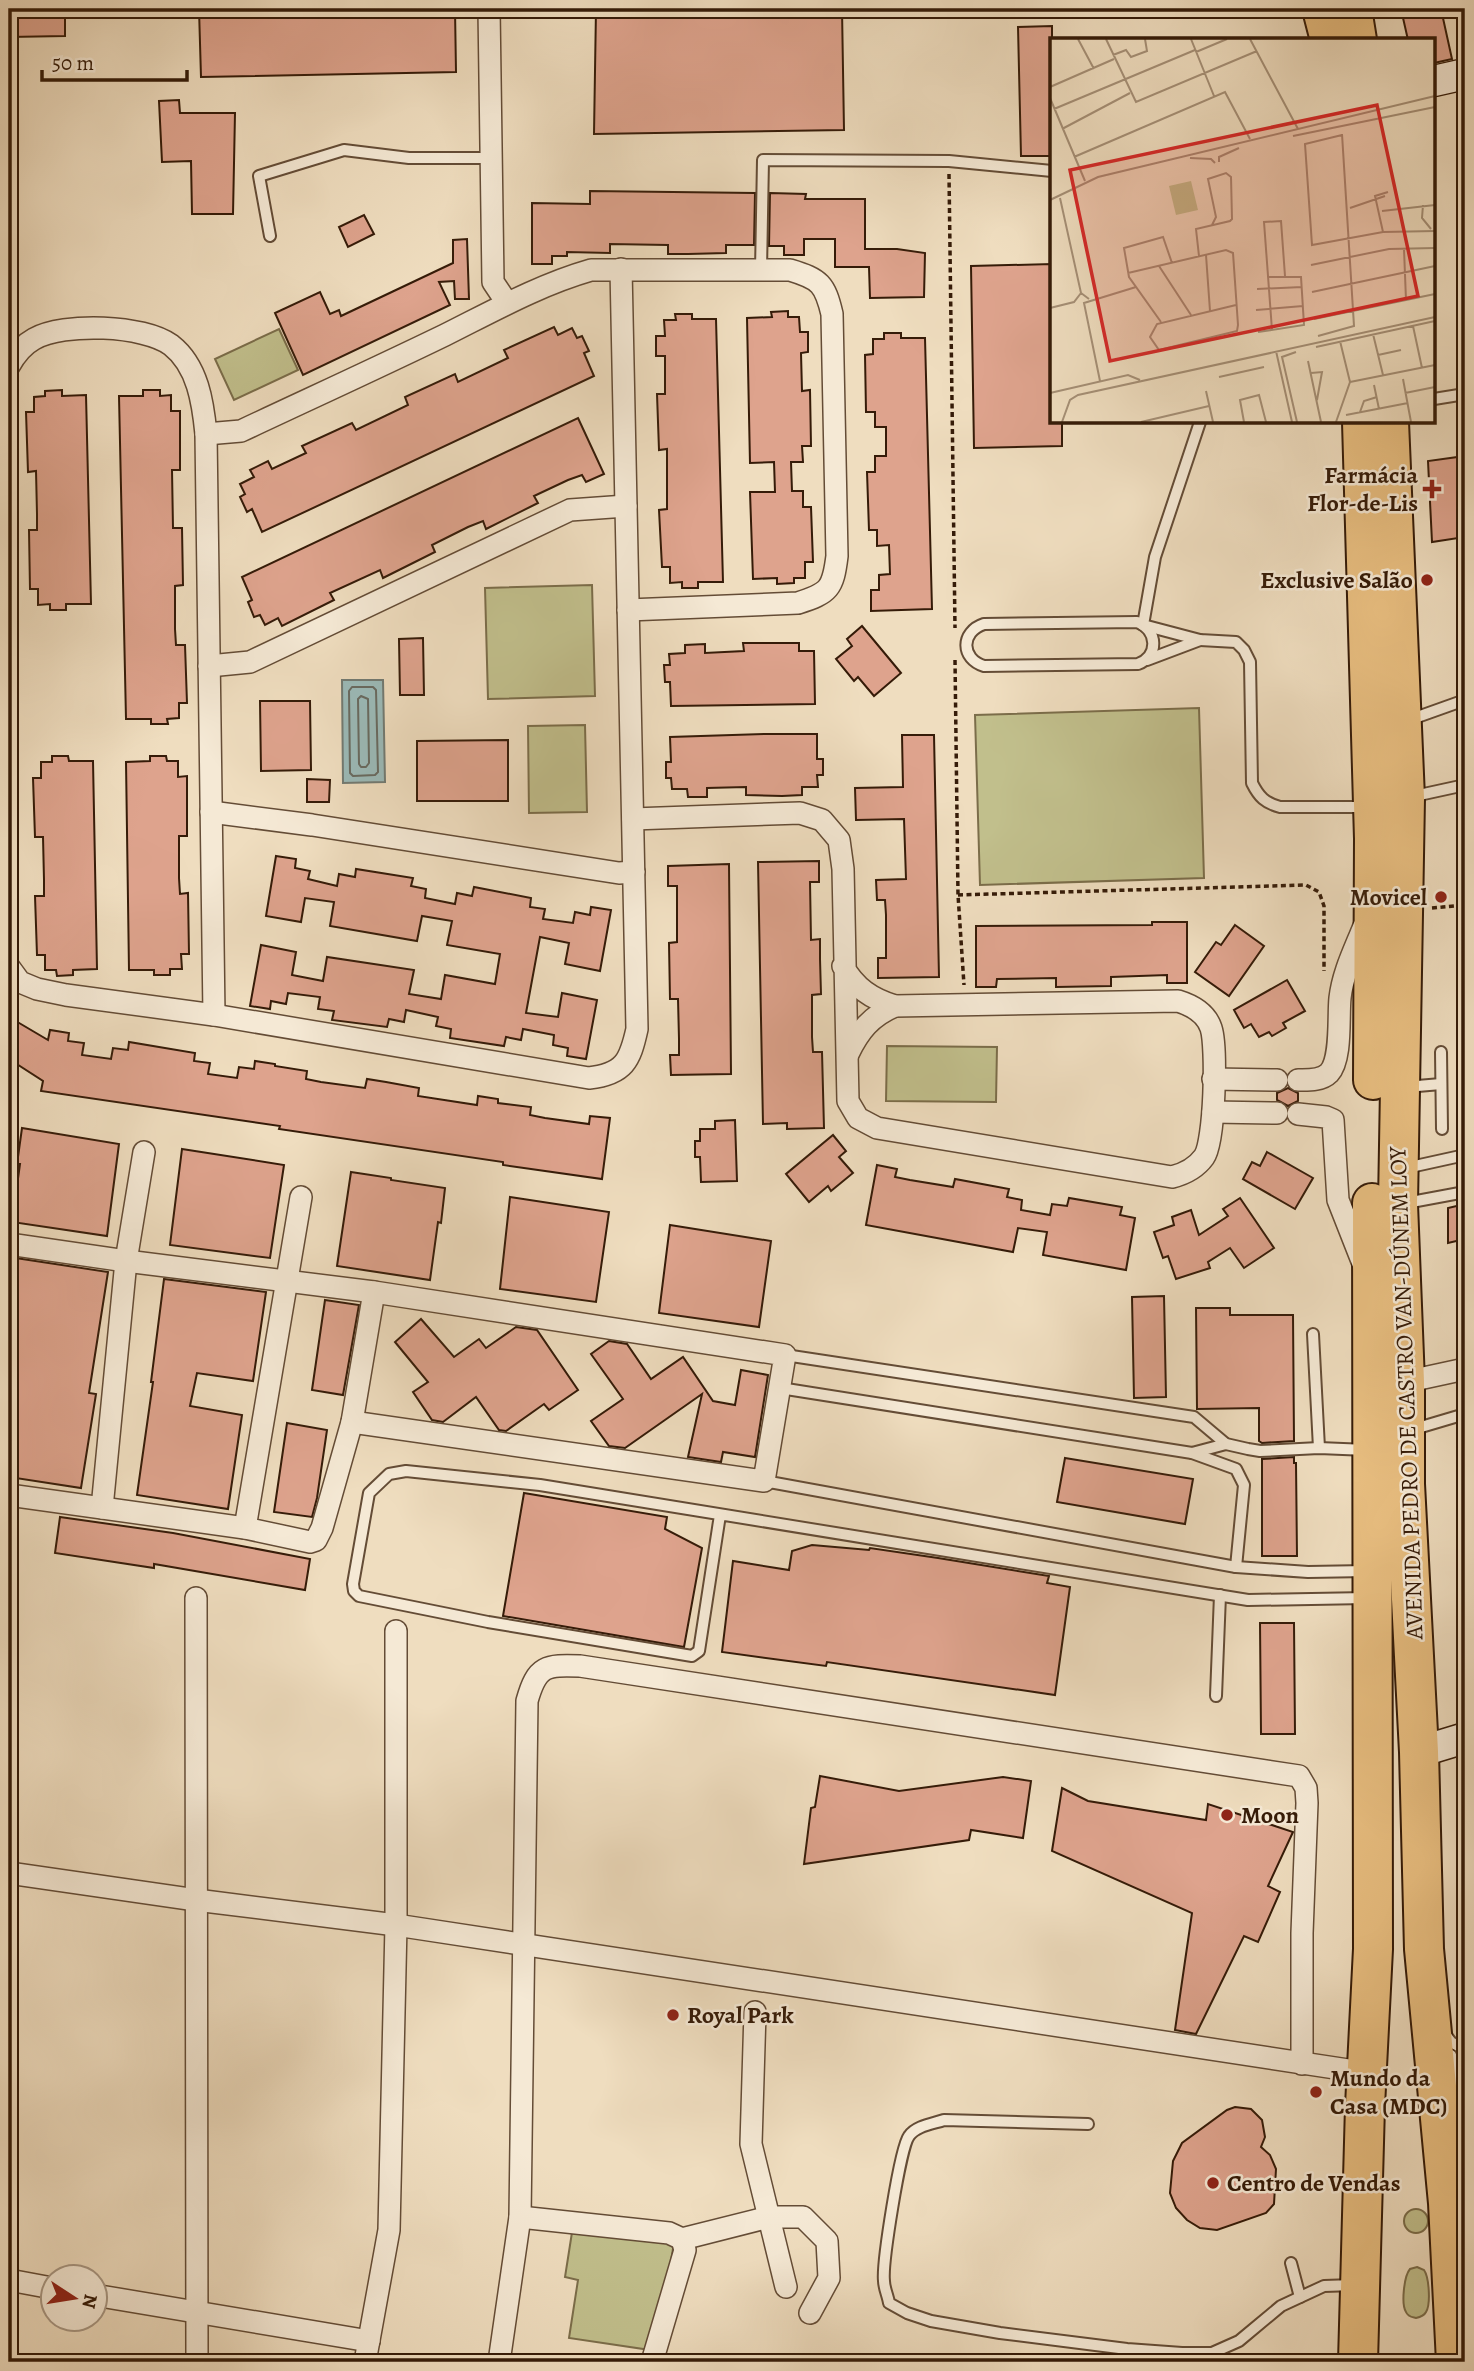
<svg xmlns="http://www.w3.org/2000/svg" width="1474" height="2371" viewBox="0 0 1474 2371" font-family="Alegreya,serif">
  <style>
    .green { fill: #c1bf8c; stroke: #7b6d4a; stroke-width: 2 }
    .water { fill: #9bbab8; stroke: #727a72; stroke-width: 2 }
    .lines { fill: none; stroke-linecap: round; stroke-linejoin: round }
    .shore { stroke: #686a60; stroke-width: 2 }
    .building { fill: #dea38d; stroke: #351b08; stroke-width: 2 }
    .lane-casing { stroke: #644c36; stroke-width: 14 }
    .street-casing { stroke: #644c36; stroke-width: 24 }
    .secondary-casing { stroke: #351b08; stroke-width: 33 }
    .highway-casing { stroke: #351b08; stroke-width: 42 }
    .path { stroke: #351b08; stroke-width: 3.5; stroke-dasharray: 5 3.5; stroke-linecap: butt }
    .lane { stroke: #f5e9d5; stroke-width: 10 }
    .street { stroke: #f5e9d5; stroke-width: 21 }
    .secondary { stroke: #f5e9d5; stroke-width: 30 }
    .highway { stroke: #e8be80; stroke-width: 38 }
    .poi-dot { fill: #8f2418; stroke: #f5e9d5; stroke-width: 2.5 }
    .labels { text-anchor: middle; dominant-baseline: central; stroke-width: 5; stroke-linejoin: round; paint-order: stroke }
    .poi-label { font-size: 24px; font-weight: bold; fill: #351b08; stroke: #f5e9d5; text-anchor: start }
    .street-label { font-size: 24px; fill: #351b08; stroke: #f5e9d5 }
    .inset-road { fill: none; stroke: #a58f76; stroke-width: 2 }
    .view { fill: #d62828; fill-opacity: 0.15; stroke: #d62828; stroke-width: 3.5 }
    .inset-edge { fill: none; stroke: #351b08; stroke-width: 3.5 }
  </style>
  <rect width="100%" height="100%" fill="#efddbf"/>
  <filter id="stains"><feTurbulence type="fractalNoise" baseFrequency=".00286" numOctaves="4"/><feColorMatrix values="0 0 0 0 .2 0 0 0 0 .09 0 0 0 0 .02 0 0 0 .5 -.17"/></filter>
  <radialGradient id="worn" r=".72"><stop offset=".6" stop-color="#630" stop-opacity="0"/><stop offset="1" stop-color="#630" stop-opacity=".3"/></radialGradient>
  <!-- green -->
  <g class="green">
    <polygon points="279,329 298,370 234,400 215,359"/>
    <polygon points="592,585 595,696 488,699 485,588"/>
    <polygon points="1199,708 1204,878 980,885 975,715"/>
    <polygon points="585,725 587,812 529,813 528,726"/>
    <polygon points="887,1046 997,1047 996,1102 886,1101"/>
    <circle cx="1416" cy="2221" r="12"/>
    <polygon points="573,2226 674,2242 657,2351 569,2338 578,2280 565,2277"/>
    <path d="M1417,2267L1424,2270C1429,2277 1431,2304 1426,2312C1424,2316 1421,2317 1416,2318C1412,2317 1408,2317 1406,2312C1401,2304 1404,2276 1410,2269Z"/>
  </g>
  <!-- water -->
  <polygon class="water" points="342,680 383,680 385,782 343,783"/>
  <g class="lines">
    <!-- shore -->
    <g class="shore">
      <polygon points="352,687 373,687 376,690 378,772 375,775 353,776 350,773 349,691"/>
      <polygon points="361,696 368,699 369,763 366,767 361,767 359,764 358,699"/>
    </g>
  </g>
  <!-- building -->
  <g class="building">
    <polygon points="9,9 65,9 65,36 9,37"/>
    <polygon points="199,9 455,9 456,72 201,77"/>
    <polygon points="596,9 842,9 844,130 594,134"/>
    <polygon points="1401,9 1441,9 1452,59 1434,63 1434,40 1408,40"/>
    <polygon points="1052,26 1052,156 1021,156 1018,27"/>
    <polygon points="179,100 180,113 235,113 233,214 192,214 191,161 162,162 159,101"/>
    <polygon points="590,191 755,193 754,245 726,245 726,253 688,254 668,254 668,245 610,244 610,253 567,252 567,256 552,256 552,264 532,264 532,203 590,204"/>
    <polygon points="770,193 806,194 805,199 865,199 865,249 897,249 925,253 924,297 870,298 869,267 835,267 835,239 804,239 804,255 784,255 784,246 769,246"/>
    <polygon points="364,215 374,234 348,247 339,227"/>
    <polygon points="467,239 469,299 455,299 454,281 439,282 450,305 303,375 275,313 320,292 330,314 339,310 341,316 453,263 453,240"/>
    <polygon points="1052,264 1052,422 1062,422 1062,446 974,448 971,266"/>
    <polygon points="788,311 788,317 799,317 800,332 808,332 808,352 801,353 802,391 810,390 811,446 802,446 803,462 791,462 792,491 803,491 803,507 811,507 813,562 805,562 805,578 794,578 794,583 777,584 777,578 753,579 750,492 775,492 774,462 750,463 747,318 772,317 771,312"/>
    <polygon points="675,314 692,314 692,319 716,319 723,582 698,582 698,588 682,588 682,582 670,583 670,567 662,567 659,510 667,509 667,449 659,450 657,394 665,394 665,356 656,356 656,336 665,336 664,320 676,320"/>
    <polygon points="554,327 558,335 572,328 577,338 582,336 589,351 584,353 594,376 262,532 252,509 247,512 240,497 245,494 240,484 254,477 250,470 268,461 272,469 306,453 302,446 352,423 356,430 408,405 405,397 455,374 458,382 508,358 504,350"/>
    <polygon points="884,333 901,333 901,338 925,338 932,609 871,611 871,590 879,590 879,575 890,574 889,545 877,546 877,530 869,530 867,472 875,472 875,456 886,456 886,427 875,427 875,412 866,412 865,355 873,354 873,339 884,339"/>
    <polygon points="62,390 62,396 86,395 91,604 66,604 66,610 50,610 50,604 38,605 38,589 30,589 29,530 37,530 37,514 36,471 28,472 26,412 34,412 34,397 45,396 45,391"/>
    <polygon points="143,390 160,390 160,396 171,395 171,411 180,411 180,470 172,470 173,528 182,528 183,585 175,586 175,629 176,645 185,645 187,703 179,703 179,718 167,719 168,724 151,724 151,719 126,719 119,396 143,396"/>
    <polygon points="578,418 604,474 586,482 582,475 568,480 534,496 538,503 486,529 483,521 468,527 432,545 435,552 383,578 380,570 330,593 334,600 282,626 278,618 265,625 260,615 254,617 248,602 252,600 242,577"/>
    <polygon points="1465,456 1465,537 1432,542 1428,461"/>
    <polygon points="862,626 901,673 874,696 858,677 854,681 836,659 852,646 847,639"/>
    <polygon points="423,638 424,695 400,695 399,639"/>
    <polygon points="743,643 799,643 799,651 814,651 815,704 671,706 670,682 665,682 664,665 670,665 669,654 685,653 685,645 705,644 705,653 744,651"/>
    <polygon points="260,701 310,701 311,770 261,771"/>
    <polygon points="764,734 817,734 817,759 823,759 823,775 817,775 818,787 802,787 802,795 782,796 746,795 746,787 707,788 707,797 688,797 687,789 672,789 671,778 666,778 666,762 671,762 670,737"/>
    <polygon points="902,735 934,735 939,977 878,978 878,958 886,958 886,915 885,900 877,900 876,880 906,879 904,819 856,820 855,788 903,787"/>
    <polygon points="508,740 508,801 417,801 417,741"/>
    <polygon points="52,756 68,756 69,761 93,761 97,969 73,970 73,975 57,976 56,970 45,970 45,955 37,955 35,896 44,896 44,880 43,837 35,837 33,778 41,778 41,762 52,762"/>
    <polygon points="150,756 166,756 167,761 178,761 178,777 187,776 187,836 179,836 179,878 180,894 188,893 189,954 181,954 182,969 170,969 170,975 154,975 154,970 129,970 126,762 150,761"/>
    <polygon points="307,779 330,780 329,802 307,802"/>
    <polygon points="276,856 296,859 295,868 310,871 308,879 337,886 339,874 355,877 356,869 413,878 411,886 426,889 425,898 455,904 457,893 472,896 474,887 531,898 530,907 545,909 543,919 573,923 575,912 590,915 591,907 611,910 600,971 565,964 569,943 540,937 526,1013 558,1017 562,993 597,1000 586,1059 567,1056 568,1048 553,1045 554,1035 523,1029 521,1040 506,1037 504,1046 450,1038 451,1029 436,1026 438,1017 406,1010 404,1022 389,1019 387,1027 332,1020 334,1011 318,1009 320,997 288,993 286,1004 271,1001 270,1009 250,1006 261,945 296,952 292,975 323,981 327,957 414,970 409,994 441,999 445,975 495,984 500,954 447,945 452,921 422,916 417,941 330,926 334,902 305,898 301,922 266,916"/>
    <polygon points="819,861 819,882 810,882 811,940 820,939 820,959 821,994 812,995 812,1037 813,1052 822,1052 824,1128 787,1129 787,1123 763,1124 758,862"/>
    <polygon points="729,864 731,1074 671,1075 670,1055 679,1055 679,1039 678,999 670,999 669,943 677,942 677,886 668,886 668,866"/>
    <polygon points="1152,922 1187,922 1187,983 1167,983 1167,975 1111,977 1111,986 1056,987 1056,978 997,979 996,987 976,987 976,926 1152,925"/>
    <polygon points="1235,925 1264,946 1229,996 1195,972 1216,942 1221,945"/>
    <polygon points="1287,980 1305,1011 1283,1023 1286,1028 1272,1036 1269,1032 1259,1037 1251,1024 1244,1028 1234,1010"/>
    <polygon points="9,1017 48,1040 50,1030 69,1033 68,1041 84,1043 82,1055 111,1059 113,1048 128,1050 129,1042 195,1053 194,1061 210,1063 208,1074 237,1078 239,1067 254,1069 255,1061 275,1064 275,1066 307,1071 306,1079 321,1082 365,1088 367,1079 386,1082 419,1088 418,1096 477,1105 478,1096 498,1099 498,1103 531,1107 530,1115 545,1118 589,1124 590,1116 610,1118 602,1179 503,1165 503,1162 279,1129 280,1126 41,1091 43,1081 9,1059"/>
    <polygon points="1288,1088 1298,1093 1298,1101 1288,1106 1277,1100 1277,1093"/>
    <polygon points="735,1120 737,1181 701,1182 700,1157 695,1157 695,1141 700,1141 700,1129 715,1129 715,1121"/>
    <polygon points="22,1128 119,1144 107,1236 12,1222 20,1164 17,1164"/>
    <polygon points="833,1135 846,1151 839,1157 853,1173 831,1191 828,1186 809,1202 786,1174"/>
    <polygon points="182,1149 284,1165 270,1258 170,1245"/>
    <polygon points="1267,1152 1313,1178 1295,1209 1243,1179 1252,1162 1260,1166"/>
    <polygon points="877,1165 897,1169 895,1177 910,1180 953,1187 955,1179 1009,1189 1007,1197 1022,1200 1021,1210 1050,1215 1052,1204 1067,1206 1069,1198 1122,1207 1120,1215 1135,1218 1126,1270 1043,1255 1047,1232 1018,1228 1013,1252 866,1225"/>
    <polygon points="351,1172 391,1178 391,1180 445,1188 441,1223 438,1222 430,1280 337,1266"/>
    <polygon points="510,1197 609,1212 596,1302 500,1289"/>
    <polygon points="1240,1198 1274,1248 1244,1268 1230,1248 1208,1262 1210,1268 1176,1279 1168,1256 1163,1258 1154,1232 1174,1225 1172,1217 1191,1210 1199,1235 1228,1216 1223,1209"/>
    <polygon points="1465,1204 1465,1239 1448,1243 1448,1208"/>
    <polygon points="670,1225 771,1241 759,1327 659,1313"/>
    <polygon points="9,1257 108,1272 89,1393 96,1394 81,1488 9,1477"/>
    <polygon points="164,1279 266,1292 253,1381 197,1373 190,1406 242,1415 228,1509 137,1495 153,1382 151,1382"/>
    <polygon points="1164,1296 1166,1397 1134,1398 1132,1297"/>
    <polygon points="325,1300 359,1305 343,1395 312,1390"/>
    <polygon points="1196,1308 1230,1308 1230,1315 1293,1315 1294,1441 1262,1443 1259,1441 1259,1408 1197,1409"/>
    <polygon points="421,1319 454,1357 479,1339 486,1348 516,1327 537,1330 578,1390 549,1410 544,1404 506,1431 499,1430 476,1397 443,1422 432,1420 413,1392 428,1382 395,1342"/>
    <polygon points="609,1341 627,1344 651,1379 683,1357 713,1401 735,1405 741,1370 768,1375 755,1457 723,1452 721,1462 688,1457 702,1394 625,1448 609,1446 591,1421 623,1399 591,1354"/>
    <polygon points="287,1423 327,1430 317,1498 312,1517 274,1512"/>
    <polygon points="1294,1457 1294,1463 1296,1463 1297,1556 1262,1556 1262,1459"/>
    <polygon points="1065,1458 1193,1479 1185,1524 1057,1502"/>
    <polygon points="524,1493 667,1517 665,1529 702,1548 684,1647 503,1616"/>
    <polygon points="60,1517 173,1533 310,1559 305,1590 154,1564 154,1568 55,1553"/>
    <polygon points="812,1545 869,1550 870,1548 938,1558 1049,1576 1047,1583 1070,1587 1055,1695 827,1662 826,1666 722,1652 733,1561 789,1570 792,1551"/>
    <polygon points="1260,1623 1294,1623 1295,1734 1261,1734"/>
    <polygon points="820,1776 899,1791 1003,1777 1031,1781 1023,1838 971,1830 969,1840 804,1864 811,1808 815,1807"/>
    <polygon points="1062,1788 1088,1801 1206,1820 1208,1804 1293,1832 1268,1886 1280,1892 1258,1942 1244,1936 1196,2034 1175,2030 1192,1913 1052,1851"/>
    <polygon points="1235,2107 1251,2109 1262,2120 1265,2137 1261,2147 1270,2155 1276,2169 1274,2204 1266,2213 1217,2230 1200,2228 1187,2220 1176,2208 1170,2193 1173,2161 1182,2143 1227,2110"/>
  </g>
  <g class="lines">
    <!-- lane casing -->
    <g class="lane-casing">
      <g id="lane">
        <polyline points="270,236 259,176 344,150 409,158 492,158"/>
        <polyline points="761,270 763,160 949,161 1052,171"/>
        <polyline points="1434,399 1465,394"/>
        <path d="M1200,422L1155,557L1143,625L1200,640L1236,642L1244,650L1250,662L1252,783C1259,797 1265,803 1280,807H1367"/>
        <path d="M1137,622C1158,630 1159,656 1138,664L984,666C961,659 960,632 984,624Z"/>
        <polyline points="1147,660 1200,640"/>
        <polyline points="1409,720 1465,700"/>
        <polyline points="1410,797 1465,785"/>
        <polyline points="1441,1052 1442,1129"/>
        <polyline points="1406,1087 1441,1084"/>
        <polyline points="1406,1168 1465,1155"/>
        <polyline points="1406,1203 1465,1192"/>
        <polyline points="1313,1334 1319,1448"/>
        <polyline points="785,1355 1194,1417 1226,1444 1248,1449 1260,1451 1319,1448 1367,1450"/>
        <polyline points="780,1388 1192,1453 1226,1444"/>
        <polyline points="1411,1430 1465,1414"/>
        <polyline points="1192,1453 1236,1469 1244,1485 1236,1567"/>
        <polyline points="764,1481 1236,1567 1308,1572 1367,1571"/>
        <polyline points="720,1515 699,1651 692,1656 488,1622 359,1596 354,1591 353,1584 369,1493 389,1474 406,1471 540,1485 1248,1600 1367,1598"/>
        <polyline points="1216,1696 1220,1595"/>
        <polyline points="1445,2034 1451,2042 1465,2050"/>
        <polyline points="1451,2055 1465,2106"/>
        <path d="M1088,2124L944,2120C932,2124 916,2126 909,2136C900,2148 882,2264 884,2281C884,2288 888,2296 889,2303L907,2313L931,2321L1000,2333L1127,2349L1182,2353H1212L1239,2341L1281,2306L1324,2286L1354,2285"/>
        <polyline points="1291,2263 1300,2297"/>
      </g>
    </g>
    <!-- street casing -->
    <g class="street-casing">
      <g id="street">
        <polyline points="489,9 493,282 507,303"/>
        <path d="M9,366C15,355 23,345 34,339C64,322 144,325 171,345C198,366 203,403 206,434L214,1015"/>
        <path d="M206,434L241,431C309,399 377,368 445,335C493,311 539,285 591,270H790C820,279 825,284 832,314L837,556C833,589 829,593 798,603L628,610"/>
        <polyline points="209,666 250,662 570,510 626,506"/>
        <polyline points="211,812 312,825 619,873 634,872"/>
        <path d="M633,819L800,813L822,820L839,840L843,869L848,1101L858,1118L877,1128L1172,1177C1184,1174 1196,1168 1204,1157C1215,1142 1217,1046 1211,1028C1206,1013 1191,1005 1178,1001L895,1006C872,999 855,988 843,966"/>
        <path d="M9,967L20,982L37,989L66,995L214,1015L589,1078C624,1074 630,1061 637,1029L621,269"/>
        <path d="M848,1054C859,1031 871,1016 895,1006"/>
        <polyline points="1213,1079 1277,1080"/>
        <path d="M1298,1080C1308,1080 1321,1081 1329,1073C1342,1059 1338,1017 1340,998C1343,972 1355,949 1364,926"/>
        <polyline points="1213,1112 1277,1113"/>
        <polyline points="1298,1114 1326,1117 1333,1120 1338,1200 1364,1266"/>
        <polyline points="9,1244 126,1261 374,1292 785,1355 764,1481 352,1422"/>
        <polyline points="1405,1382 1465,1369"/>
        <polyline points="9,1495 245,1528 310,1542 316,1540 322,1528 352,1422 374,1292"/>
        <polyline points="102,1508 126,1261 144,1152"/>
        <polyline points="245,1528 301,1197"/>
        <polyline points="196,1598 197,2362"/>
        <polyline points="9,1873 196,1900 396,1925 1368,2073"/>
        <polyline points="755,2012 751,2144 786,2287"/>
        <polyline points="520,2217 669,2233 682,2239 769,2217 803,2217 827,2241 829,2278 810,2313"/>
        <polyline points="9,2280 52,2288"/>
        <polyline points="94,2295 369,2341"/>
        <polyline points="365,2362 389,2230 396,1925 396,1631"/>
        <path d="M499,2362L520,2217L527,1701C537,1665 546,1665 580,1666L1299,1776L1306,1788L1307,1803L1302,1933V2064"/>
        <polyline points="652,2362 685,2250 682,2239"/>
      </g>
    </g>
    <!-- secondary casing -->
    <g class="secondary-casing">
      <g id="secondary">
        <polyline points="1434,81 1465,74"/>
        <polyline points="1419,1752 1465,1738"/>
      </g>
    </g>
    <!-- highway casing -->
    <g class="highway-casing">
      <g id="highway">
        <polyline points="1322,9 1330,40"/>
        <polyline points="1352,9 1357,40"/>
        <polyline points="1362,422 1374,839 1373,1080"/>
        <polyline points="1389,422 1405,798 1398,1204 1405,1382 1405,1484 1419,1752 1424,1949 1448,2203 1456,2362"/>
        <polyline points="1358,2362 1365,2106 1373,1949 1372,1203"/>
      </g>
    </g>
    <!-- path -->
    <g class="path">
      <polyline points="949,174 955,628"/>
      <polyline points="955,660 958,895 964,985"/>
      <polyline points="958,895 1306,885 1319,892 1324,906 1324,971"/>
      <polyline points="1432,908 1465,905"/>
    </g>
    <!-- lane -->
    <use href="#lane" class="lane"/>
    <!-- street -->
    <use href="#street" class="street"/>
    <!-- secondary -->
    <use href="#secondary" class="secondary"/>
    <!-- highway -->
    <use href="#highway" class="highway"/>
  </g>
  <!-- markers -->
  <g class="poi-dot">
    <path d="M1428.5 478.5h7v7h7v7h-7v7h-7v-7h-7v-7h7z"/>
    <circle cx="1427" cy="580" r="7"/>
    <circle cx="1441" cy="897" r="7"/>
    <circle cx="1227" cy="1815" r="7"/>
    <circle cx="673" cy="2015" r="7"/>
    <circle cx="1316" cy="2092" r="7"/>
    <circle cx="1213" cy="2183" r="7"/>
  </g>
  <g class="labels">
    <!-- poi labels -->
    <g class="poi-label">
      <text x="1418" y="475" text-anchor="end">Farmácia<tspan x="1418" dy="28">Flor-de-Lis</tspan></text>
      <text x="1413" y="580" text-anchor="end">Exclusive Salão</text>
      <text x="1427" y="897" text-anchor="end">Movicel</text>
      <text x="1241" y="1815">Moon</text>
      <text x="687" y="2015">Royal Park</text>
      <text x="1330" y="2078">Mundo da<tspan x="1330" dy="28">Casa (MDC)</tspan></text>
      <text x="1227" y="2183">Centro de Vendas</text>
    </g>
    <!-- street labels -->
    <g class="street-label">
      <text transform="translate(1406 1393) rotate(-92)">AVENIDA PEDRO DE CASTRO VAN-DÚNEM LOY</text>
    </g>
  </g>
  <!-- overview -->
  <g transform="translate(1050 38)">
    <rect width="385" height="385" fill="#efddbf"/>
    <path d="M141,143L148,172L126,177L119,148Z" fill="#c1bf8c"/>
    <path class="inset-road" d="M28,1L44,31M56,1L86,64L207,13M141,1L164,58M200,1L248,91M146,14L177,1M63,17L76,12L81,19L97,13L95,1M0,49L64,21M0,60L35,143M4,71L145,12M12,91L80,55M292,97L255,106L262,207L333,194L385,193M243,98L385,69M24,119L175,54L200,101M140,120L161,121L165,125M169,124V119L189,110M10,160L31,255L39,261M0,162L48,139L385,58M373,167L372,180L381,191M300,170L335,158M332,173L385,167M333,194L325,158L338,154M354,211L356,262M156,217L160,273M149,218L146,191L180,183L182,181L181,139L176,135L158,141L166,179L162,187M261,227L339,211L385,210M109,228L141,277M78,235L176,212L183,215L188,287L187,293L109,312L100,299L107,286L186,267M207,251L252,249M262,254L385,228M0,270L24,264L31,255M206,272L253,268M264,281L385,256M111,284L79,239L74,210L113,199L122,225M363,288L372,330M222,292L214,184L231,183L235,238M208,294L254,287L251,239H218M323,296L333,337M268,298L304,288L292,96M266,309L385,283M226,313L242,384M246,314L232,319L247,384M328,317L351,312M258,323L271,384M261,335L272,334L267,362M169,339L214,329M353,341L361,384M50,343L34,265L86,249M300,344L385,327M324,347L329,371M156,353L163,384M0,355L78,337L90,342M355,355L385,349M310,374L314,363L327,359M296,377L358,365M12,384L20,362L28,357L385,279M91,384L159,368M194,384L190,362L209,357L216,384M286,384L300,344L290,303"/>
    <path class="view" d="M327,67L368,258L60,323L20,132Z"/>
    <rect width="385" height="385" class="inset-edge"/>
  </g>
  <!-- margin -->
  <rect width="1474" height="2371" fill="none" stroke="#efddbf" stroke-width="35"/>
  <rect x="10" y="10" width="1453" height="2350" fill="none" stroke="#351b08" stroke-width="3.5"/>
  <rect x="18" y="18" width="1439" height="2336" fill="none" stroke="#351b08" stroke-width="2"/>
  <!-- north arrow -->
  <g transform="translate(74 2298) rotate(102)"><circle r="33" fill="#f5e9d5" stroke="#a89783" stroke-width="2"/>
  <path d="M0-5L12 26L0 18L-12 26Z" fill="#8f2418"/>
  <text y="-10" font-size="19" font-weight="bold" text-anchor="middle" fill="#351b08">N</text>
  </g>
  <!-- scale -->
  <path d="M42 70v10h145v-10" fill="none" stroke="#351b08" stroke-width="3.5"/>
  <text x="52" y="70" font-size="21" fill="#351b08" stroke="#f5e9d5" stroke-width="5" paint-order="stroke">50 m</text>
  <rect width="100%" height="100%" filter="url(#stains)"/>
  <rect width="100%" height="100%" fill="url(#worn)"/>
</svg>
